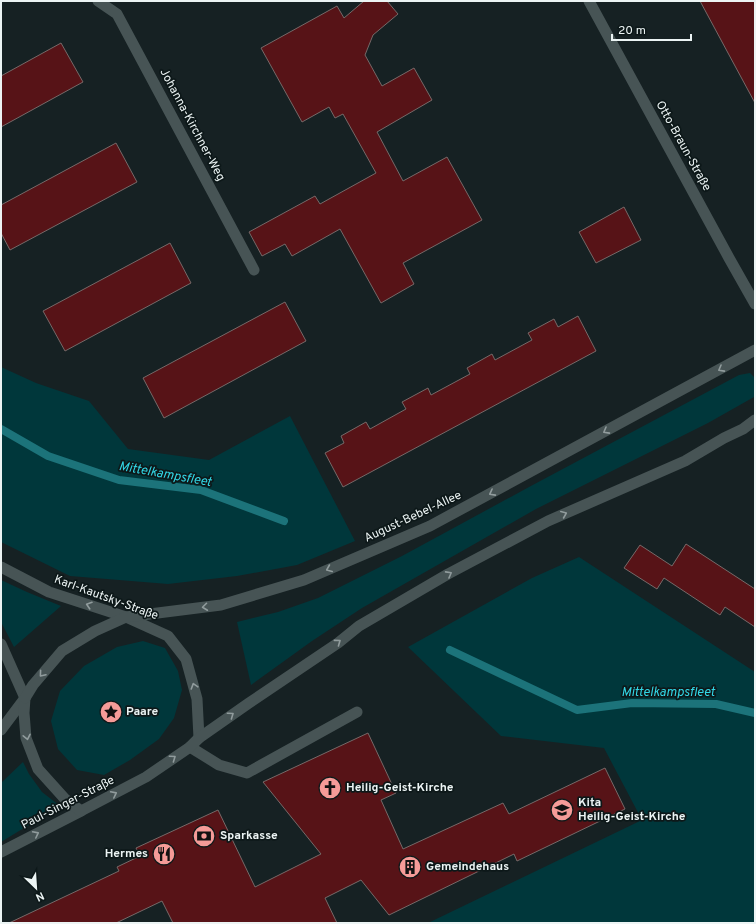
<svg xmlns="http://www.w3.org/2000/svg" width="756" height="924" viewBox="0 0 756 924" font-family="Overpass,sans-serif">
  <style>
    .green { fill: #00373b }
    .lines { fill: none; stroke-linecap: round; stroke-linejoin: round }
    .stream { stroke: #1c737a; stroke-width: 8 }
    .building { fill: #571317; stroke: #766968 }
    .service { stroke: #475455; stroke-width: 11 }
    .minor { stroke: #475455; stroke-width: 11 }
    .tertiary { stroke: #475455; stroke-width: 11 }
    .oneway { stroke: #919c9d }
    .labels { text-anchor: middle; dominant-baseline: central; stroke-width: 3.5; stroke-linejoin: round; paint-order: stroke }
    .street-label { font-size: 12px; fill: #ecf4f4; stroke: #0d1819 }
    .poi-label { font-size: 12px; font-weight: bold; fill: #ecf4f4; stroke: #0d1819; text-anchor: start }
    .water-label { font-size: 13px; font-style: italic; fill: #32d7e6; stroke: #0d1819 }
  </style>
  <rect width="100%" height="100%" fill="#162123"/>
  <!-- green -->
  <g class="green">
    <polygon points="1,367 36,383 89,401 128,449 209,460 290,416 355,541 297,565 237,576 168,584 70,576 1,542"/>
    <polygon points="750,373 755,378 755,396 754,397 708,423 536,509 362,608 312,641 251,685 237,622 278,612 318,598 402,556 529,487 739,375"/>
    <polygon points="579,557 755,672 755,923 428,923 642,820 604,748 501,736 408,647 532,578"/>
    <polygon points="1,580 27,592 61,606 14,647 1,622"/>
    <polygon points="143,641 165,648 178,671 182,690 174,718 159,739 130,760 104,775 77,770 58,749 51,721 60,691 84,666 117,647"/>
    <polygon points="23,762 29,774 42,792 60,806 1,842 1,783"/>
  </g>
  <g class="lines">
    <!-- stream -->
    <g class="stream">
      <polyline points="1,429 48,456 119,480 201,490 284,521"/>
      <polyline points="450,650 577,710 632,703 716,704 755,713"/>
    </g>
  </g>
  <!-- building -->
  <g class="building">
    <polygon points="364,1 387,1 398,14 373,35 365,55 382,86 414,68 432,100 377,132 403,181 447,157 482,220 403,263 414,284 381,303 340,229 292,256 285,244 262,256 249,232 315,196 320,204 376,173 343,114 335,118 329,107 302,122 261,48 337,6 344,18"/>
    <polygon points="700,1 755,1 755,103 728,53"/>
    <polygon points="61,43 83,82 1,127 1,76"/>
    <polygon points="116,143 137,182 10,250 1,233 1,205"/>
    <polygon points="624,207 641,240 596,263 579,232"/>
    <polygon points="170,243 191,283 65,351 43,311"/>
    <polygon points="285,302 306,341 164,418 143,378"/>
    <polygon points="578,316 596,351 343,487 325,453 344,443 341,436 366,422 370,429 406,409 402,402 428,388 431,395 470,374 467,368 492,354 495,360 532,340 528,333 554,319 558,327"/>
    <polygon points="686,544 755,589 755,627 725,607 720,615 664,578 657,589 624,568 640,545 672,566"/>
    <polygon points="368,733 396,793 381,800 403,849 503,803 509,814 605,768 625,809 517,861 514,854 389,915 361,880 325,898 337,923 173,923 162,901 116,923 9,923 119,871 117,867 140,856 136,848 218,810 255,887 321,854 263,782"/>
  </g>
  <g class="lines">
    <!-- service -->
    <polyline class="service" points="190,747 219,765 247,773 357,712"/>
    <!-- minor -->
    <g class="minor">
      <polyline points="98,1 117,14 254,270"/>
      <polyline points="589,1 729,258 755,304"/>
      <polyline points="1,730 25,698"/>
      <polyline points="1,852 81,811"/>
    </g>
    <!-- tertiary -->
    <g class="tertiary">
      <polyline points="1,567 49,592 126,617 168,636 186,659 197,699 199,738"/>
      <polyline points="1,644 25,698 24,713 26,738 38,769 65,799 81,811 146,777 190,747 199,738 249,703 338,643 359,626 448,574 548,521 685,461 724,438 743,429 755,420"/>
      <polyline points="25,698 33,685 62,651 95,631 126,617 221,605 304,580 430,526 755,350"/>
    </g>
  </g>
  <!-- one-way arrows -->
  <defs><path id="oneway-chevron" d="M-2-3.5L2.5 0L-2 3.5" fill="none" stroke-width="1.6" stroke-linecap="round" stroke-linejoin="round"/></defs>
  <g class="oneway">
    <use href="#oneway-chevron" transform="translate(721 369) rotate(151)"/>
    <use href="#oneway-chevron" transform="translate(606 431) rotate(151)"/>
    <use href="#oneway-chevron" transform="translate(492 493) rotate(152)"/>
    <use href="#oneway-chevron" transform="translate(564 514) rotate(-23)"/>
    <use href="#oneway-chevron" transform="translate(329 569) rotate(157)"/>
    <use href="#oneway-chevron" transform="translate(449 574) rotate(-29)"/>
    <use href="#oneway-chevron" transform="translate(89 605) rotate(-162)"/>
    <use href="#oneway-chevron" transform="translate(205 607) rotate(173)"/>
    <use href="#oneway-chevron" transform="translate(338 642) rotate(-36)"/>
    <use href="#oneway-chevron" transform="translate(42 674) rotate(130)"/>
    <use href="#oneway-chevron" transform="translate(194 686) rotate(-107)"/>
    <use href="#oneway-chevron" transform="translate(231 715) rotate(-35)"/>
    <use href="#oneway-chevron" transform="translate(27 737) rotate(78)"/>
    <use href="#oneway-chevron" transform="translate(173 758) rotate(-35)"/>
    <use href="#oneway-chevron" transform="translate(114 794) rotate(-27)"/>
    <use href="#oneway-chevron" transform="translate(36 834) rotate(-27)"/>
  </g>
  <!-- icons -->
  <defs>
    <g id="sight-disc" transform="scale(1.15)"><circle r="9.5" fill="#f59b98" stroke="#0d1819"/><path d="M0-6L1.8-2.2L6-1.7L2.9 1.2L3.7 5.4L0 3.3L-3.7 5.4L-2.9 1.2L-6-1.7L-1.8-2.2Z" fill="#111"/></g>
    <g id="church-disc" transform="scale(1.15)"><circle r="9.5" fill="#f59b98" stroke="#0d1819"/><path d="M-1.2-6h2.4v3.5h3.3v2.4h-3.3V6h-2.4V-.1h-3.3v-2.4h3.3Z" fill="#111"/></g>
    <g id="school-disc" transform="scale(1.15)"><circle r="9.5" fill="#f59b98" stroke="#0d1819"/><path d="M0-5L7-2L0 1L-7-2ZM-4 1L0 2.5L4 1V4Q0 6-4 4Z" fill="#111"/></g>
    <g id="bank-disc" transform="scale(1.15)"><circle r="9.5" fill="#f59b98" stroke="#0d1819"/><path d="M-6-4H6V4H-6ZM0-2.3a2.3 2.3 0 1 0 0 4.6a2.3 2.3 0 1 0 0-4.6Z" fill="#111"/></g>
    <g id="restaurant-disc" transform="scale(1.15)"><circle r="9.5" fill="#f59b98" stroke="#0d1819"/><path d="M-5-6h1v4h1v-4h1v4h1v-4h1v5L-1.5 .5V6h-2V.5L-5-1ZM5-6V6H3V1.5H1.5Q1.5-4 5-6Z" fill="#111"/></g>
    <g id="building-disc" transform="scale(1.15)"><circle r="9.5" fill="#f59b98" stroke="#0d1819"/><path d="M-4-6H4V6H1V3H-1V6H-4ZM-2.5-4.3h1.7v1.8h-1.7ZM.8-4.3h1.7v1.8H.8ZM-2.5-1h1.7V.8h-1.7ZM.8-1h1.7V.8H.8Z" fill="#111"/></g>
  </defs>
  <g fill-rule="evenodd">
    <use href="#sight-disc" x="111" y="712"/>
    <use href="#church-disc" x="330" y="788"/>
    <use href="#school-disc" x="562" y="810"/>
    <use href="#bank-disc" x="204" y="836"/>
    <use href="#restaurant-disc" x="164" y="854"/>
    <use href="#building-disc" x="410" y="867"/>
  </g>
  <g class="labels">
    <!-- street labels -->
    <g class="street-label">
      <text transform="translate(192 125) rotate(62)">Johanna-Kirchner-Weg</text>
      <text transform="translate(683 146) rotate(61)">Otto-Braun-Straße</text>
      <text transform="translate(413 517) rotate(-25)">August-Bebel-Allee</text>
      <text transform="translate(106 598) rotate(20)">Karl-Kautsky-Straße</text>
      <text transform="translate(68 803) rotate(-27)">Paul-Singer-Straße</text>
    </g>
    <!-- poi labels -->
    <g class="poi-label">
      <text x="126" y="712">Paare</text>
      <text x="346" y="788">Heilig-Geist-Kirche</text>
      <text x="578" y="803">Kita<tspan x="578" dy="14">Heilig-Geist-Kirche</tspan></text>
      <text x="220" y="836">Sparkasse</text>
      <text x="148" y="854" text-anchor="end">Hermes</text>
      <text x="426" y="867">Gemeindehaus</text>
    </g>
    <!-- water labels -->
    <g class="water-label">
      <text transform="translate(165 475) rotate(10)">Mittelkampsfleet</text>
      <text x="668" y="693">Mittelkampsfleet</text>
    </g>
  </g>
  <!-- border -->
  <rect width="756" height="924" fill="none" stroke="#ecf4f4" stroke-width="4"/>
  <!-- north arrow -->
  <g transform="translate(36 888) rotate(155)" stroke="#0d1819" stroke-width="3" paint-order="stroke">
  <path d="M0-3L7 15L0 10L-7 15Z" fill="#ecf4f4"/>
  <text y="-6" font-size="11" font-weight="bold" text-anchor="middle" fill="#ecf4f4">N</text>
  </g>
  <!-- scale -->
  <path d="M612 34v6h79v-6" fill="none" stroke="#ecf4f4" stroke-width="2"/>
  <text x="618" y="34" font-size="12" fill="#ecf4f4" stroke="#0d1819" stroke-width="3" paint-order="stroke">20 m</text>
</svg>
